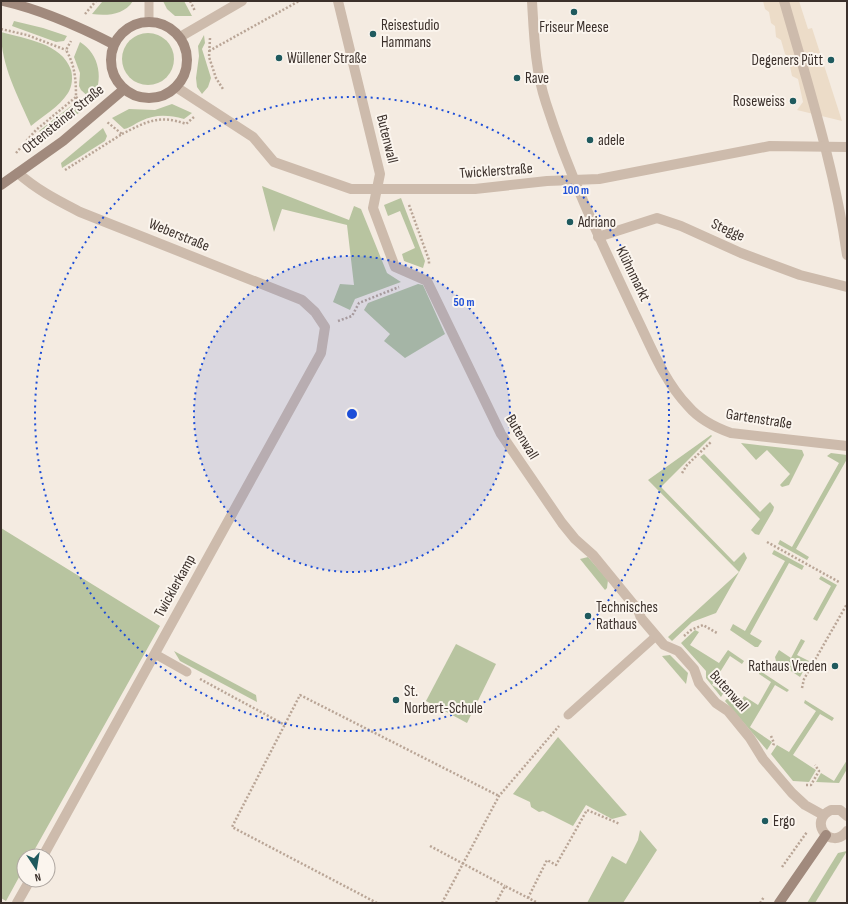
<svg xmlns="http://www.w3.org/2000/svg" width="848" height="904" viewBox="0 0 848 904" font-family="'Sofia Sans Condensed',sans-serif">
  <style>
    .green { fill: #b8c4a0 }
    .plaza { fill: #ecdcc8 }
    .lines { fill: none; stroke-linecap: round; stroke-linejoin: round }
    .path { stroke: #b9a596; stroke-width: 2.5; stroke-dasharray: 2 2; stroke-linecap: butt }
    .lane { stroke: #cdbbac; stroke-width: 9 }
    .street { stroke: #cdbbac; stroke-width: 10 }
    .secondary { stroke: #a18a7d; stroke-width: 10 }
    .ring { fill: none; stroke: #1d4ed8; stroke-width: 2; stroke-dasharray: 2 4 }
    .poi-dot { fill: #1f5a5e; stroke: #fbf5ee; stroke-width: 1.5 }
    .labels { text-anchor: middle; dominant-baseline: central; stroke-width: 4; stroke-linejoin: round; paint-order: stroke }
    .poi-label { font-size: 15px; fill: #3b302b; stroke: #fbf5ee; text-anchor: start }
    .street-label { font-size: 15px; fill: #3b302b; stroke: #fbf5ee }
    .centre { fill: #1d4ed8; stroke: #fbf5ee; stroke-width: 2 }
    .ring-label { font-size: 12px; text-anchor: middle; font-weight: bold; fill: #1d4ed8; stroke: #fbf5ee; stroke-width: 4; stroke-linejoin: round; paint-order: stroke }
  </style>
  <rect width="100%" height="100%" fill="#f4ebe1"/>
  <!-- green -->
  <g class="green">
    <path d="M106,1H133C124,15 107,16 92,14L102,2Z"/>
    <polygon points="163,1 184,1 192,16 175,16 167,9"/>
    <polygon points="14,21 43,28 67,36 64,41 56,42 12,26"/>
    <path d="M1,32C25,39 62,43 71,70C73,77 72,87 68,93C59,107 43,116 31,126C18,96 1,66 1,32Z"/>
    <circle cx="148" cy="59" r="26"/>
    <polygon points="204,35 205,43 202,49 211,78 208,87 202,94 197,87 196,78 199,56 198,46"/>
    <path d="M80,42C100,54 104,81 92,100L81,90L79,86L80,73L74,57Z"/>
    <path d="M172,104L192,113L184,119C168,115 156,114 141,121C135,123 131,128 124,129L112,118L129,109L155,110Z"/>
    <polygon points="75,105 83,110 44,138 39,131 71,106"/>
    <polygon points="103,128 107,136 105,141 62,168 61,163"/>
    <polygon points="262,186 349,220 354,206 361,209 387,273 401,282 355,299 350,310 333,302 340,284 354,285 347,225 282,209 274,232"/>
    <polygon points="401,198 425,261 423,268 404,261 402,254 415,248 400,211 388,216 384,205"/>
    <polygon points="418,284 423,285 445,334 405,358 384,341 390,334 364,310 368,303"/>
    <polygon points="711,435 712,436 661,487 734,562 744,552 747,558 716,613 692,622 672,641 668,637 739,572 648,480"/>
    <polygon points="741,443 802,450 804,455 789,485 782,487 780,485 790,474 767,450 756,460"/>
    <polygon points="831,453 847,455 847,459 796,549 809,557 807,560 778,544 780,540 792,547 839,463 827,456"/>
    <polygon points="704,454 760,512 770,502 774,507 773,511 759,535 755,534 751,530 760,519 700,457"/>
    <polygon points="1,528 160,626 31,856 24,856 24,868 6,901 1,898"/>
    <polygon points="774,550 804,566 802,570 789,563 750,634 762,641 758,647 755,647 730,630 733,624 745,631 785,561 772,554"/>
    <polygon points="588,557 608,580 607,588 605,590 580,559"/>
    <polygon points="821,576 837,585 817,621 813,619 831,586 819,579"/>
    <polygon points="695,630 699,632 690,645 719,663 728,650 744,661 742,664 730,656 712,685 724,692 721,697 706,678 706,671 681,643"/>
    <polygon points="801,639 805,641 797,655 809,661 800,677 776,661 775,657 779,650 791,658"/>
    <polygon points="456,644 496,664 467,723 426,701"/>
    <polygon points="174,651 256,695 257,702 180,661"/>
    <polygon points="670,655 688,673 686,684 662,656"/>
    <polygon points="760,671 789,690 787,692 775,685 750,727 772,742 767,750 725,701 729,696 740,703 744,696 758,705 771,682 759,674"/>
    <polygon points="805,700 834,718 832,721 820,714 793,755 816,770 809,782 793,781 771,754 777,745 789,752 816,711 804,703"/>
    <polygon points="558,737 627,815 612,819 586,805 573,826 543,811 539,812 531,807 530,802 513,794"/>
    <polygon points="847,760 847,769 839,783 816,782 821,773 834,781"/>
    <polygon points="640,830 657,850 623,903 587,903 612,856 626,864 638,840"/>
    <polygon points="847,851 815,903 807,903 838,853"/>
  </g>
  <!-- plaza -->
  <polygon class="plaza" points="763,1 799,1 808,29 812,28 842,121 797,110 803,102 798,79 792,76 788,57 785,54 781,40 776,37 775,26 771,23 769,12 765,9"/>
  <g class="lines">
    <!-- path -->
    <g class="path">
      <polyline points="190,1 195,11"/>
      <polyline points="85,14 96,1"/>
      <polyline points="1,29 27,35 66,50"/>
      <polyline points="210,38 209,57 216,78 223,89"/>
      <polyline points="209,51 299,1"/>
      <polyline points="76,97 83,103"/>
      <path d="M122,134C146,122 159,114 186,124L194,117"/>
      <path d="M16,153L36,130L76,97C76,80 75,65 66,50L71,41"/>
      <polyline points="65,170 122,134 107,122"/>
      <polyline points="409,205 429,260 429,264"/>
      <polyline points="338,321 352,316 359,303 399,287"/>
      <polyline points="682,473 687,465 711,442"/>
      <polyline points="767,542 839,582"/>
      <polyline points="684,636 691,630 703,625 717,633"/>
      <polyline points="200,679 285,725"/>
      <polyline points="802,688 804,679 847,604"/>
      <polyline points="771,736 774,743 773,746"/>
      <polyline points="806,785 811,785 819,771 815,765"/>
      <polyline points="430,846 505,886"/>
      <polyline points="782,867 807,832"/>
      <polyline points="528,898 547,860 556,865 587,810 620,824"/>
      <polyline points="377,903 232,827 300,695 499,796"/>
      <polyline points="442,903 499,796 559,726"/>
      <polyline points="496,903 505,886 538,903"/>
      <polyline points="760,903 764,897"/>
    </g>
    <!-- lane -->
    <g class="lane">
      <polyline points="149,1 149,21"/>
      <polyline points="155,654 187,672"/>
      <polyline points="568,715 656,636"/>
    </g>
    <!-- street -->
    <g class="street">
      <polyline points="338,1 380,174 373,208 395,267 427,281 501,434 562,523 575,539 593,555 638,610 641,618 664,645 678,651 694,669 699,683 716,703 728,711 750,738 763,759 792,793 805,805 823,815"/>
      <path d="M532,1C534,35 535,70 546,103C569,175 602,244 634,312C650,344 663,380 688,406C699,419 714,427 731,433L847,446"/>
      <path d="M784,1C808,85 835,169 847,255"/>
      <polyline points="180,37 242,1"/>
      <polyline points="176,87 253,137 274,162 351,189 475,189 547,181 599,179 770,146 847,147"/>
      <path d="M18,173C37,190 57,200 80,212L302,300L315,312L325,327L321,353L43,856"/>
      <polyline points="598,237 657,218 681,226 741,253 800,275 847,287"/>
      <path d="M847,816L840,810H831C807,821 831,852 847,831"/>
      <polyline points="17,903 30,880"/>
    </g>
    <!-- secondary -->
    <g class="secondary">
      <path d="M3,1C42,10 78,26 113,44"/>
      <circle cx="149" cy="60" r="38"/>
      <polyline points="1,185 63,141 123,90"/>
      <polyline points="779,903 826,835"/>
    </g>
  </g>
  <!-- distance rings -->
  <circle cx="352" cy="414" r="158" fill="#1d4ed8" fill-opacity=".12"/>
  <g class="ring">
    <circle cx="352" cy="414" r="158"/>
    <circle cx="352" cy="414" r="317"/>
  </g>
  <!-- markers -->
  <g class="poi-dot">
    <circle cx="574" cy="12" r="4"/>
    <circle cx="373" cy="34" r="4"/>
    <circle cx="279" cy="58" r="4"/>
    <circle cx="831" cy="60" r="4"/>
    <circle cx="517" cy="78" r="4"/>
    <circle cx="793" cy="101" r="4"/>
    <circle cx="590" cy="140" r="4"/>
    <circle cx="570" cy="222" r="4"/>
    <circle cx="588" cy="616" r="4"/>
    <circle cx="835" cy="666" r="4"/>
    <circle cx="396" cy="700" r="4"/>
    <circle cx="765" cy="821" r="4"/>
  </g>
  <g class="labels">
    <!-- poi labels -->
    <g class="poi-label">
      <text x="381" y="25">Reisestudio<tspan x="381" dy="17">Hammans</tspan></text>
      <text x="574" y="27" text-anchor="middle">Friseur Meese</text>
      <text x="287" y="58">Wüllener Straße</text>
      <text x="823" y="60" text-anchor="end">Degeners Pütt</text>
      <text x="525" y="78">Rave</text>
      <text x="785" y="101" text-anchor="end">Roseweiss</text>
      <text x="598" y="140">adele</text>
      <text x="578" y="222">Adriano</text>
      <text x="596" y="607">Technisches<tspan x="596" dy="17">Rathaus</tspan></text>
      <text x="827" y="666" text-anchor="end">Rathaus Vreden</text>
      <text x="404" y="691">St.<tspan x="404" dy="17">Norbert-Schule</tspan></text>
      <text x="773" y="821">Ergo</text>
    </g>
    <!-- street labels -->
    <g class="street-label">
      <text transform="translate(63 119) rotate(-39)">Ottensteiner Straße</text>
      <text transform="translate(387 139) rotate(76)">Butenwall</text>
      <text transform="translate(496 171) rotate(-4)">Twicklerstraße</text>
      <text transform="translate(728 230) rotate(24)">Stegge</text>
      <text transform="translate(179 235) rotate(22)">Weberstraße</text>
      <text transform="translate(633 274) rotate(64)">Klühnmarkt</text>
      <text transform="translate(759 419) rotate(9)">Gartenstraße</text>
      <text transform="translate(522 437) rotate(59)">Butenwall</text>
      <text transform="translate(175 586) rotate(-61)">Twicklerkamp</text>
      <text transform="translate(729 691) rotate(48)">Butenwall</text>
    </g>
  </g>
  <circle cx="352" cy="414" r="6" class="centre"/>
  <g class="ring-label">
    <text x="576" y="194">100 m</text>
    <text x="464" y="306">50 m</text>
  </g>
  <!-- border -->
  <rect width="848" height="904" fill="none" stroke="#3b302b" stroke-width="4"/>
  <!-- north arrow -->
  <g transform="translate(36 868) rotate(168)"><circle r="19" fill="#fbf5ee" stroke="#aea6a0"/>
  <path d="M0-3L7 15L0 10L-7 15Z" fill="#1f5a5e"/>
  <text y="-6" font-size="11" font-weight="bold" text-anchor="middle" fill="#3b302b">N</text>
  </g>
</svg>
